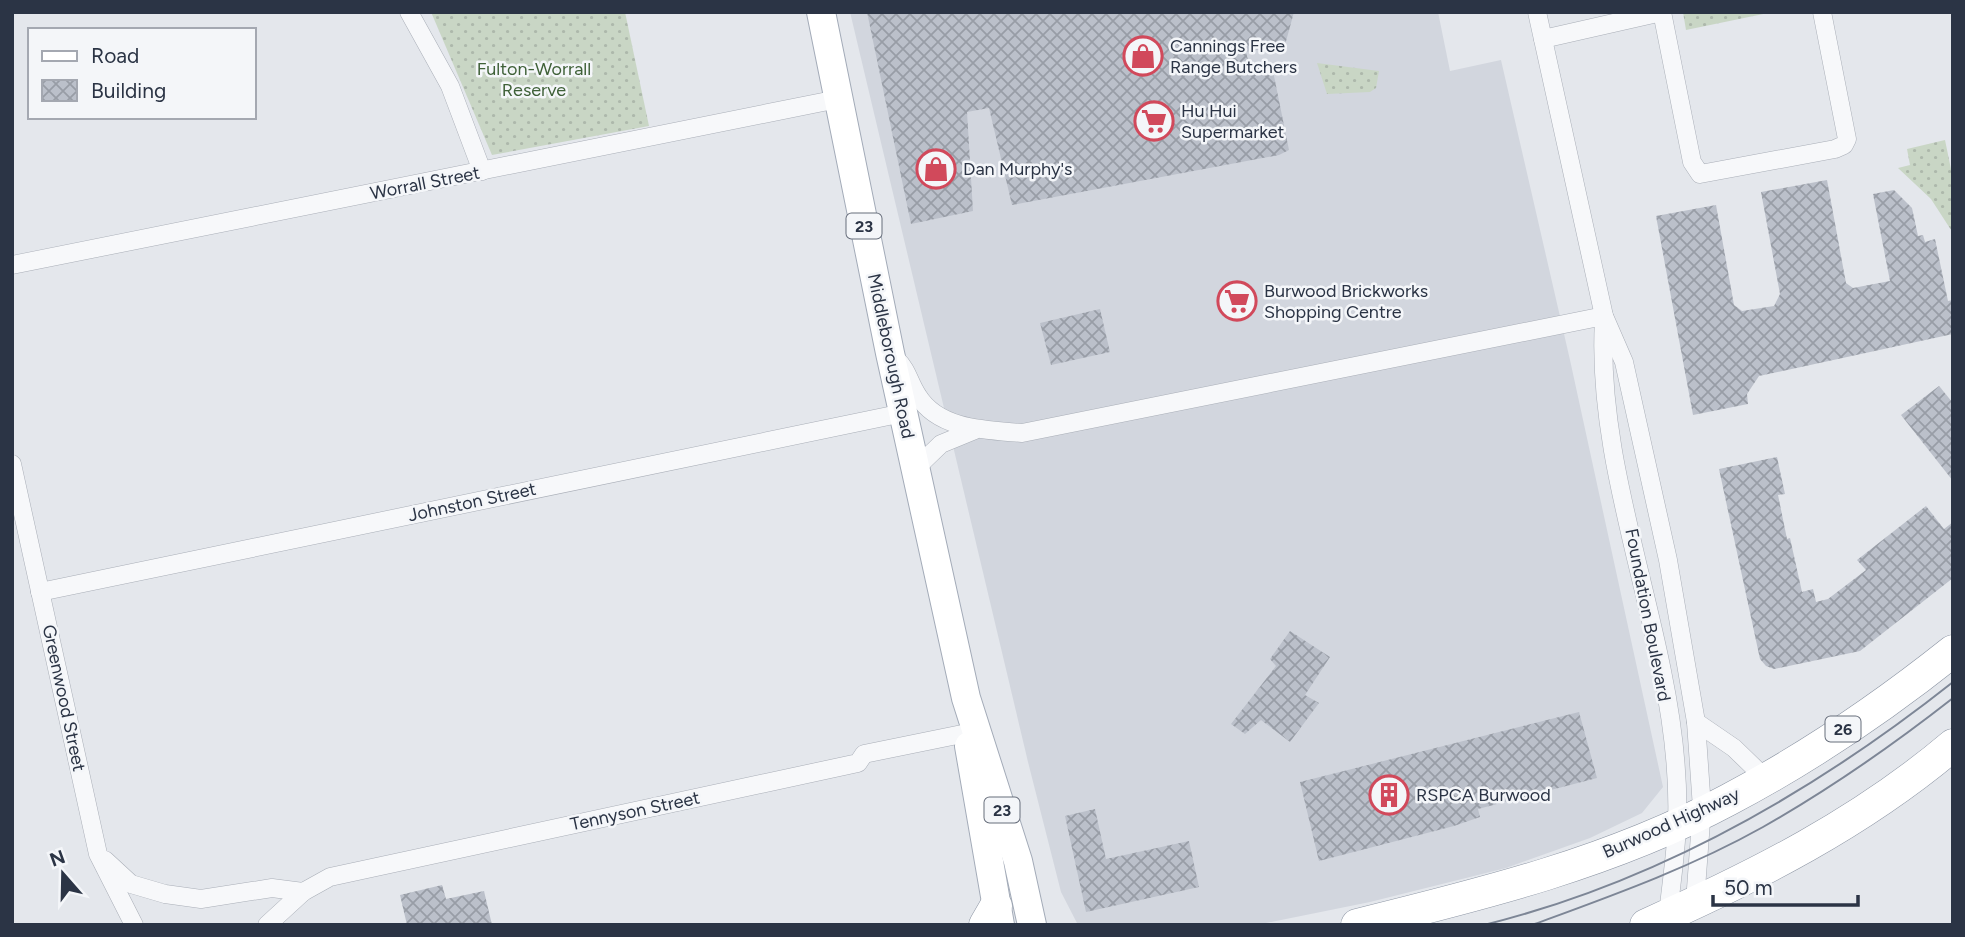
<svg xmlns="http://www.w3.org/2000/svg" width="1965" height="937" viewBox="0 0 1965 937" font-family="Figtree,sans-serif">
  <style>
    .built { fill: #d2d6de }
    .grass { fill: url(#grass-dots) }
    .building { fill: url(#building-cross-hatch) }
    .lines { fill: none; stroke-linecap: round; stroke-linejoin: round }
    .street-casing { stroke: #a9aeb7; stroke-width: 19 }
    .primary-casing { stroke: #a3abb8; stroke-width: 30 }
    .highway-casing { stroke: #8b94a3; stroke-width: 33 }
    .street { stroke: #f7f8fa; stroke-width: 18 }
    .primary { stroke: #fff; stroke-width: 28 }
    .highway { stroke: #fff; stroke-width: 32 }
    .tram { stroke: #7d8696; stroke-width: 2 }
    .labels { text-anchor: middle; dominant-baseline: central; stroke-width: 5; stroke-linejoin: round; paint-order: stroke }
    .shield { fill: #f4f6f9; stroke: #676e7b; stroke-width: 2 }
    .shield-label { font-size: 16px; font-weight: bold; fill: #2b3445 }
    .poi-label { font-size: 18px; fill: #2b3445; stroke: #f4f6f9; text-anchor: start }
    .park-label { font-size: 18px; fill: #3f6138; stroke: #f4f6f9 }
    .street-label { font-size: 18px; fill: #2b3445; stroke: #f4f6f9 }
  </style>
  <defs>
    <pattern id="grass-dots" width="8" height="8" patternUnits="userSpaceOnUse" patternTransform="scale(1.75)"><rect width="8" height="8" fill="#c9d6c5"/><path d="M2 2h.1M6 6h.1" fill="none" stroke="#adb8ab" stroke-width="1.8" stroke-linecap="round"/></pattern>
    <pattern id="building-cross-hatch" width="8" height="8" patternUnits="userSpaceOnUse" patternTransform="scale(1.75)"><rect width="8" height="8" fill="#bbc0ca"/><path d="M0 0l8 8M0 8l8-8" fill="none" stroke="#989da6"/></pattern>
  </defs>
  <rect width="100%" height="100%" fill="#e4e7ec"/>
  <!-- built -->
  <polygon class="built" points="850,12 1438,12 1450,71 1501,60 1570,360 1663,787 1642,813 1590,838 1506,868 1370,902 1256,925 1078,925 1061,892 1028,762"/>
  <!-- grass -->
  <g class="grass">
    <polygon points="431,12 625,12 649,126 492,155"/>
    <polygon points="1683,12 1773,12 1686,30"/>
    <polygon points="1317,63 1379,71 1376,88 1370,92 1327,94"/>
    <polygon points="1945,140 1953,179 1953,233 1931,199 1898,168 1910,165 1907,149"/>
  </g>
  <!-- building -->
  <g class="building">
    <polygon points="867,12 1294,12 1285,45 1246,52 1249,64 1273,71 1289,150 1279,155 1012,205 989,108 967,112 973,211 911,224"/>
    <polygon points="1827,180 1846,283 1853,288 1890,281 1873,194 1894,190 1912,208 1918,236 1923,235 1925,242 1935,239 1948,301 1953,300 1953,334 1759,376 1747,394 1748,404 1693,415 1656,216 1716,205 1734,305 1742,311 1774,306 1780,294 1761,192"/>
    <polygon points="1100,309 1110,352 1051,365 1040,323"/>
    <polygon points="1939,386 1953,403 1953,481 1901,415"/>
    <polygon points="1777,457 1785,494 1778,495 1787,539 1790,538 1802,592 1813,589 1816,602 1828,599 1866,570 1857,560 1926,506 1944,529 1953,522 1953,578 1860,651 1774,669 1766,666 1760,659 1719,469"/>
    <polygon points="1290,631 1330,657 1305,695 1319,703 1290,742 1261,720 1245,734 1231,724 1276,666 1270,659"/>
    <polygon points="1579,712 1597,778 1478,809 1480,817 1454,826 1319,861 1300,782"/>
    <polygon points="1095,809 1106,859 1189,841 1199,887 1086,912 1065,816"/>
    <polygon points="442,885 446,899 484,891 492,925 407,925 400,895"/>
  </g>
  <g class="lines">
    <!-- street casing -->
    <g class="street-casing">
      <g id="street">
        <polyline points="409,12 450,86 482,171"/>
        <polyline points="1537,12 1604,316 1624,362 1668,560 1696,722 1702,808 1695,902"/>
        <polyline points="1662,12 1692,162 1700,174 1835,149 1844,145 1847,139 1822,12"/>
        <polyline points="1543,39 1662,12"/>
        <polyline points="12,265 838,99"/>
        <path d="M1604,320C1597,437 1639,556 1662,671C1672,720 1679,774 1677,824C1676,854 1671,885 1668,915"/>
        <path d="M896,359C908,370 909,383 918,396C939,430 987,430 1022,433L1604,316"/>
        <polyline points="12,464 98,854 134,925"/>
        <polyline points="915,469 941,444 975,430"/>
        <polyline points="40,592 903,413"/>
        <polyline points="1696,722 1734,748 1765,778"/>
        <polyline points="105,860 131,884 165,894 201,899 272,888 303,892"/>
        <polyline points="267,925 303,892 330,877 858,763 864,754 967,733"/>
      </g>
    </g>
    <!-- primary casing -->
    <g class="primary-casing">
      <g id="primary">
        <polyline points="821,12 890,353 966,698 1018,861 1032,925"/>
        <polyline points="969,746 1000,925"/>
      </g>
    </g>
    <!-- highway casing -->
    <g class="highway-casing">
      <g id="highway">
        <polyline points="985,925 996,906"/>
        <path d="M1357,925C1483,894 1612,862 1728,800C1806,759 1884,706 1953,651"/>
        <path d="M1646,925C1756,876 1861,823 1953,745"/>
      </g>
    </g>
    <!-- street -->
    <use href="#street" class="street"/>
    <!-- primary -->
    <use href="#primary" class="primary"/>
    <!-- highway -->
    <use href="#highway" class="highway"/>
    <!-- tram -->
    <g class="tram">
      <path d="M1484,925C1657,882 1814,792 1953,682"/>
      <path d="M1532,925C1611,896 1690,868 1763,827C1830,789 1893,745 1953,698"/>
    </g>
  </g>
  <!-- icons -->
  <defs>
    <g id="shop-ring" transform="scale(2.0125)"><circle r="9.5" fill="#f4f6f9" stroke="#d1495b" stroke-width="1.5"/><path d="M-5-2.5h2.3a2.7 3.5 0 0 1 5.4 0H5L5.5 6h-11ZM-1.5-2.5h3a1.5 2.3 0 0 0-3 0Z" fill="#d1495b"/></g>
    <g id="supermarket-ring" transform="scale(2.0125)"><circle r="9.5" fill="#f4f6f9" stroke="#d1495b" stroke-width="1.5"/><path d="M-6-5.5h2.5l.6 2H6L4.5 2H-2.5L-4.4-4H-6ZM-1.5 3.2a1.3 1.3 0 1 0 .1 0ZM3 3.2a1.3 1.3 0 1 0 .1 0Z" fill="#d1495b"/></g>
    <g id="building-ring" transform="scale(2.0125)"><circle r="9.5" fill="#f4f6f9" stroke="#d1495b" stroke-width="1.5"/><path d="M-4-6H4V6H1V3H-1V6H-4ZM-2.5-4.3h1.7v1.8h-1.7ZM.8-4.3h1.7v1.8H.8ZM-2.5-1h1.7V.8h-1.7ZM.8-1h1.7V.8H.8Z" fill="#d1495b"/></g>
  </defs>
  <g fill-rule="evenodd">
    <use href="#shop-ring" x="1143" y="56"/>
    <use href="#supermarket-ring" x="1154" y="121"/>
    <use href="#shop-ring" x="936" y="169"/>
    <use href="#supermarket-ring" x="1237" y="301"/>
    <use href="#building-ring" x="1389" y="795"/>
  </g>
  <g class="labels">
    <!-- shield labels -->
    <g class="shield">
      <rect x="846.5" y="213.5" width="35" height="25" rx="5"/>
      <rect x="1825.5" y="716.5" width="35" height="25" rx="5"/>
      <rect x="984.5" y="797.5" width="35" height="25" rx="5"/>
    </g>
    <g class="shield-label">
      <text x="864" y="226">23</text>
      <text x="1843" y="729">26</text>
      <text x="1002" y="810">23</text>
    </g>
    <!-- poi labels -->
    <g class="poi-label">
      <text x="1170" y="46">Cannings Free<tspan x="1170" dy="21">Range Butchers</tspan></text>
      <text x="1181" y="111">Hu Hui<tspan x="1181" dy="21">Supermarket</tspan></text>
      <text x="963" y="169">Dan Murphy's</text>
      <text x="1264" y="291">Burwood Brickworks<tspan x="1264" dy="21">Shopping Centre</tspan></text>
      <text x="1416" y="795">RSPCA Burwood</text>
    </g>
    <!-- park labels -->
    <g class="park-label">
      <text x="534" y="69">Fulton-Worrall<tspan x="534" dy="21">Reserve</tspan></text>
    </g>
    <!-- street labels -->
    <g class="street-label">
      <text transform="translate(425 183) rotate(-11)">Worrall Street</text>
      <text transform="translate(891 356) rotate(78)">Middleborough Road</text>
      <text transform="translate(472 502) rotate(-12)">Johnston Street</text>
      <text transform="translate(1648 615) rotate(79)">Foundation Boulevard</text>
      <text transform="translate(64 698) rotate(78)">Greenwood Street</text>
      <text transform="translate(635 811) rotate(-12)">Tennyson Street</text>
      <text transform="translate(1671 823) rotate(-24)">Burwood Highway</text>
    </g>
  </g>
  <!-- border -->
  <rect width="1965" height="937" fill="none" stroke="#2b3445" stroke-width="28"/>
  <!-- legend -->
  <rect x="28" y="28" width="228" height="91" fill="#f4f6f9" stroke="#a4a8b1" stroke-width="2"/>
  <rect x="42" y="51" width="35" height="10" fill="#ffffff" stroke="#a4a8b1" stroke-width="2"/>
  <text x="91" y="63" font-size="21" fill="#2b3445">Road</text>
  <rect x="42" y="80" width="35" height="21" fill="url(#building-cross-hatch)" stroke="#a4a8b1" stroke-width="2"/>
  <text x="91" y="98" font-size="21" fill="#2b3445">Building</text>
  <!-- north arrow -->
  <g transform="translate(63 874) rotate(340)" stroke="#f4f6f9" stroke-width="5" paint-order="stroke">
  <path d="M0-5L12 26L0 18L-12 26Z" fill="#2b3445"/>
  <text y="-10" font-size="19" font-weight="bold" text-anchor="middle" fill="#2b3445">N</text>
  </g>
  <!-- scale -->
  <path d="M1713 895v10h145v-10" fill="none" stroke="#2b3445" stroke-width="3.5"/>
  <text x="1724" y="895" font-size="21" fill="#2b3445" stroke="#f4f6f9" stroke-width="5" paint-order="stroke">50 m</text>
</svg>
